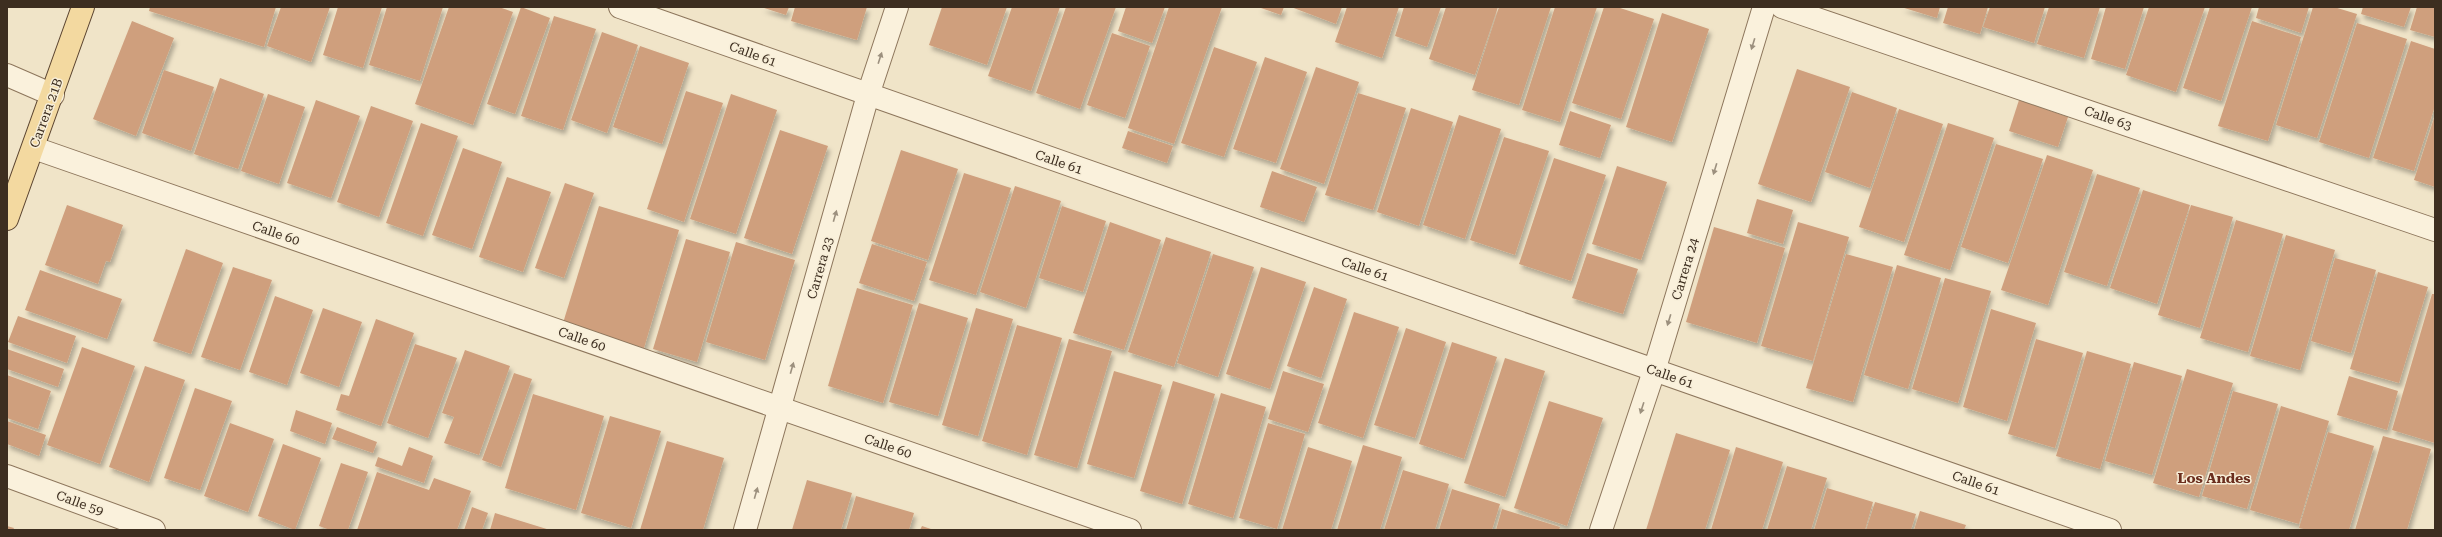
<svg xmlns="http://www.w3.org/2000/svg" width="2442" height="537" viewBox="0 0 2442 537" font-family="'Roboto Serif',serif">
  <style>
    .building { fill: #cf9f7d; filter: url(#shadow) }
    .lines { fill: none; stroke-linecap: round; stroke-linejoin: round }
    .minor-casing { stroke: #8d765c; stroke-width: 24 }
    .major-casing { stroke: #5b4430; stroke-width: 24 }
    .minor { stroke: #faf1dc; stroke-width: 22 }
    .major { stroke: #f3d9a0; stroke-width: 22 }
    .oneway { fill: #9c907e }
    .labels { text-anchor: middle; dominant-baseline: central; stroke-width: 3; stroke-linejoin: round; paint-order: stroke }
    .street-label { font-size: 13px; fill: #3d2e20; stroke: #f7eed8 }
    .neighbourhood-label { font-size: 14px; font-weight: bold; fill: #6b2e1e; stroke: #f7eed8 }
  </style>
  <defs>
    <filter id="shadow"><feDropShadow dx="2.5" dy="4.5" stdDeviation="2" flood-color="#0004"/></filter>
  </defs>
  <rect width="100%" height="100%" fill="#f0e4c8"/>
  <!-- building -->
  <g class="building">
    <polygon points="150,7 276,7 264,47 149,11"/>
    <polygon points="281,7 330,7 311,62 267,46"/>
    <polygon points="338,7 382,7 363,68 323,55"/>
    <polygon points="387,7 443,7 420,81 369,65"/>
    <polygon points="449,7 499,7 513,12 473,125 415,104"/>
    <polygon points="521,7 550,18 515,114 487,104"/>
    <polygon points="761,7 789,7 786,15"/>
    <polygon points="795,7 867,7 857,40 791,21"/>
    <polygon points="942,7 1007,7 987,65 929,45"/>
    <polygon points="1012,7 1060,7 1031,91 988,76"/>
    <polygon points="1066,7 1116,7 1080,109 1036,93"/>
    <polygon points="1126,7 1165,7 1152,43 1118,31"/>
    <polygon points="1169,7 1222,7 1174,144 1128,128"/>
    <polygon points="1258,7 1284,7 1281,15"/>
    <polygon points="1291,7 1342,7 1336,24"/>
    <polygon points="1347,7 1399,7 1382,58 1335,42"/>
    <polygon points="1404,7 1441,7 1427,47 1395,36"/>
    <polygon points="1446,7 1498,7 1475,75 1429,59"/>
    <polygon points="1499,7 1551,7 1519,105 1472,90"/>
    <polygon points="1555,7 1597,7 1560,122 1522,110"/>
    <polygon points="1604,7 1617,7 1654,19 1621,119 1572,103"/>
    <polygon points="1901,7 1940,7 1937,18"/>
    <polygon points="1948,7 1988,7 1980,34 1943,23"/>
    <polygon points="1990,7 2045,7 2034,43 1983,27"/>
    <polygon points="2049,7 2100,7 2084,58 2037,44"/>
    <polygon points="2106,7 2144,7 2125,69 2091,59"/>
    <polygon points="2149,7 2205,7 2176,92 2126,75"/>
    <polygon points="2210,7 2252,7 2221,101 2183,88"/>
    <polygon points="2259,7 2309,7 2301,33 2256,18"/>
    <polygon points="2313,7 2334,7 2357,14 2317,138 2276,125"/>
    <polygon points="2363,7 2411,7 2404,27 2361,14"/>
    <polygon points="2417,7 2435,7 2435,37 2410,30"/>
    <polygon points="1662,13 1709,29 1672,142 1626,127"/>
    <polygon points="554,16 596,29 563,130 521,116"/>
    <polygon points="132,21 174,38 136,136 93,119"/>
    <polygon points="2252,21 2301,37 2268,141 2218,126"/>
    <polygon points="2357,23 2407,39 2369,158 2319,142"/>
    <polygon points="602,32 638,45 607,133 571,120"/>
    <polygon points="1112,33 1150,46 1125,118 1087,105"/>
    <polygon points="2411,41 2435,49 2435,106 2414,171 2373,158"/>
    <polygon points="640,46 689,63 662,144 613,127"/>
    <polygon points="1214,47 1257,62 1224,157 1181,143"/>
    <polygon points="1265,57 1307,72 1276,163 1233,149"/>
    <polygon points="1316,67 1359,82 1324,184 1280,169"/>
    <polygon points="1797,69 1850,87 1811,202 1758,184"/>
    <polygon points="164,70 214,87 191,151 142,133"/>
    <polygon points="220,78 264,94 238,169 194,154"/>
    <polygon points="686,91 723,103 684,222 647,209"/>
    <polygon points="1852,92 1897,108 1870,188 1825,172"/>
    <polygon points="1358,93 1406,108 1373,210 1325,195"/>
    <polygon points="268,94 305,107 279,184 241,171"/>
    <polygon points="731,94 777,110 736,234 690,219"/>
    <polygon points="316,100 360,116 331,198 287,183"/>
    <polygon points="2019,100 2068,117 2058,147 2009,131"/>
    <polygon points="371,106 413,121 379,217 337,202"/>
    <polygon points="1411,108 1453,122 1419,226 1377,212"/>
    <polygon points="1899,109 1943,124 1904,242 1859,227"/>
    <polygon points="1570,111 1611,125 1600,158 1559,145"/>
    <polygon points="1459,115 1501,129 1465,239 1423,225"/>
    <polygon points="2435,115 2435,187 2414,180"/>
    <polygon points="421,123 458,136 423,236 386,223"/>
    <polygon points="1948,123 1994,138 1950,270 1904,255"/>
    <polygon points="780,130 828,146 792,254 744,238"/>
    <polygon points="1128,131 1173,146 1167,163 1122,148"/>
    <polygon points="1504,137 1549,151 1515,255 1470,240"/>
    <polygon points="1996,144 2043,159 2008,263 1961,247"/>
    <polygon points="463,148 502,162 472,249 432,235"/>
    <polygon points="901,150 958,169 928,260 871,241"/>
    <polygon points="2047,155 2093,170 2048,305 2001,290"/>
    <polygon points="1554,158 1606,175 1571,281 1519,264"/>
    <polygon points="1617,166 1667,182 1641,260 1592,244"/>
    <polygon points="1272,171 1317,187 1304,222 1260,207"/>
    <polygon points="964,173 1011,188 976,295 929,280"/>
    <polygon points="2097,174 2140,188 2107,286 2064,272"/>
    <polygon points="507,177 551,192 523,272 479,257"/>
    <polygon points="565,183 594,193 564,278 535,268"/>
    <polygon points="1015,186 1061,201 1026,308 980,292"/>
    <polygon points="2143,190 2190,205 2157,304 2110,288"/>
    <polygon points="1757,199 1793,210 1783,244 1747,233"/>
    <polygon points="67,205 123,225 110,262 106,261 98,284 45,265"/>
    <polygon points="2191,205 2233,217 2200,328 2158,315"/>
    <polygon points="599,206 679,230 644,348 563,323"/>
    <polygon points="1062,206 1106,221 1083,292 1039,278"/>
    <polygon points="2236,220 2283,234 2248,352 2200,338"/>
    <polygon points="1110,222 1161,240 1124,350 1073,333"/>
    <polygon points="1798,222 1849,237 1813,361 1761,346"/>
    <polygon points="1714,227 1785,248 1757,343 1686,322"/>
    <polygon points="2286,235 2335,250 2300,370 2250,356"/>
    <polygon points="1166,237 1211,252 1174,367 1128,352"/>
    <polygon points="686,239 730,252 697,362 653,349"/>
    <polygon points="736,242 795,260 765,360 706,342"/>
    <polygon points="872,244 927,262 914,301 859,283"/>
    <polygon points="186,249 223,263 191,354 153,341"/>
    <polygon points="1587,253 1638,269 1623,314 1572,298"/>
    <polygon points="1213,254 1254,267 1218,377 1177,363"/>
    <polygon points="1846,254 1893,267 1853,402 1806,388"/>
    <polygon points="2335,258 2376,270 2351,353 2311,341"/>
    <polygon points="1897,265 1941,278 1908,389 1864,375"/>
    <polygon points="233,267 272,280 240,370 201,357"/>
    <polygon points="1261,267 1306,282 1270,389 1226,374"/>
    <polygon points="40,270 122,299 107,339 25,310"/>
    <polygon points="2378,272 2428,287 2399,383 2350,369"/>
    <polygon points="1945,278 1991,291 1958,403 1912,389"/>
    <polygon points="1314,287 1347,299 1321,378 1287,366"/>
    <polygon points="857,288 913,305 883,403 828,386"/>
    <polygon points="2432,294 2435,294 2435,443 2392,430"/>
    <polygon points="275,296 313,310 287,385 249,372"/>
    <polygon points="919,303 968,318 938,416 889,402"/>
    <polygon points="323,308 362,322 339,387 300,373"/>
    <polygon points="976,308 1013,319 978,436 942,425"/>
    <polygon points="1991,309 2036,323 2007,421 1963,407"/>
    <polygon points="1354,312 1399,327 1363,438 1318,423"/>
    <polygon points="18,316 76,336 67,363 8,342"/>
    <polygon points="376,319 414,333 381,426 336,410 341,394 349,396"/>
    <polygon points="1017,325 1062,338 1027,455 982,441"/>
    <polygon points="1406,328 1446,342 1415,438 1374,425"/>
    <polygon points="1069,339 1112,351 1077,468 1034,455"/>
    <polygon points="2036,339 2083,353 2055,448 2008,434"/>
    <polygon points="1452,342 1497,357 1464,459 1419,444"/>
    <polygon points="415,344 457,358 428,438 387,423"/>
    <polygon points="82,347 135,366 100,464 47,445"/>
    <polygon points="7,349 64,369 58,387 7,369"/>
    <polygon points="465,350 510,366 479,455 444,443 454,417 442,413"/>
    <polygon points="2087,351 2131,364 2100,469 2056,456"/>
    <polygon points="1505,358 1545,371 1505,497 1464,483"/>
    <polygon points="2134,362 2182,376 2152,475 2105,461"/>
    <polygon points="145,366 185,380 149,482 109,467"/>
    <polygon points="2187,369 2233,383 2199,497 2153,483"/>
    <polygon points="1114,371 1162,385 1134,478 1087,464"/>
    <polygon points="1283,371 1324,384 1308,432 1268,419"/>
    <polygon points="514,373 532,379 501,467 482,460"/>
    <polygon points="7,375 51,391 38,429 7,418"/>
    <polygon points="2349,376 2398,391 2387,430 2337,415"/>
    <polygon points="1173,381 1215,394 1182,504 1140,491"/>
    <polygon points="195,388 232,401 200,490 164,478"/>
    <polygon points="2233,391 2278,404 2247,509 2202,496"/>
    <polygon points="1221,393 1266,407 1233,518 1188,504"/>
    <polygon points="533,394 604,416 576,510 505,488"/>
    <polygon points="1549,401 1603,418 1567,526 1514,508"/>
    <polygon points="2281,406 2329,421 2299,524 2250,510"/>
    <polygon points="296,410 332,423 325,444 290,431"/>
    <polygon points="610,416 661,431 631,528 581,513"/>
    <polygon points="7,421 46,435 39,456 7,444"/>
    <polygon points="230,423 274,439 248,512 204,496"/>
    <polygon points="1268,423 1305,434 1277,529 1239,518"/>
    <polygon points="337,427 377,442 373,453 332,439"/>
    <polygon points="2328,432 2374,446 2349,530 2308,530 2299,528"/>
    <polygon points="1676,433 1730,450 1705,530 1646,530"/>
    <polygon points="2383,436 2431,449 2407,530 2355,530"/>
    <polygon points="667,441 724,458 703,530 640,530"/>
    <polygon points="283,444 321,458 295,530 258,516"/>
    <polygon points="1363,445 1402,457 1380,530 1337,530"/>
    <polygon points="409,447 433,456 424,483 375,466 378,457 402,466"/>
    <polygon points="1308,447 1352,461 1331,530 1282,530"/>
    <polygon points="1736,447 1783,462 1762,530 1711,530"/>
    <polygon points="341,463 368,472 348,530 330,530 319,526"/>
    <polygon points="1787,466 1827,478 1811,530 1767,530"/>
    <polygon points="1403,470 1449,484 1435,530 1384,530"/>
    <polygon points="377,472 429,490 434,478 471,491 457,530 357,530"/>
    <polygon points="807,480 852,493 841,530 792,530"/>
    <polygon points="1827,488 1873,502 1865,530 1814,530"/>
    <polygon points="1452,489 1500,504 1492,530 1439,530"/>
    <polygon points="856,496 914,513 909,530 846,530"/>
    <polygon points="1875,502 1916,514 1911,530 1866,530"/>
    <polygon points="472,507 488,513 482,530 464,530"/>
    <polygon points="1502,509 1560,527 1559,530 1496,530"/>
    <polygon points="1920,511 1966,525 1964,530 1914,530"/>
    <polygon points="495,513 550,530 490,530"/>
    <polygon points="7,526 14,528 13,530 7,530"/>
    <polygon points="922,526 934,530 920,530"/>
  </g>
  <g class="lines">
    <!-- minor casing -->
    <g class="minor-casing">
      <g id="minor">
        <polyline points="620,7 2110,530"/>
        <polyline points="1782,7 2435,230"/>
        <polyline points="7,75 53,95"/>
        <polyline points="34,148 1130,530"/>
        <polyline points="7,476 154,530"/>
        <polyline points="745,530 868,95 897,7"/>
        <polyline points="1601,530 1654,371 1764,7"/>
      </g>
    </g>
    <!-- major casing -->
    <g class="major-casing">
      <polyline id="major" points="7,219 83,7"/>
    </g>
    <!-- minor -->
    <use href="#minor" class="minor"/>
    <!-- major -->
    <use href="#major" class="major"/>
  </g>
  <!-- one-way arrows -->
  <defs><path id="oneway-solid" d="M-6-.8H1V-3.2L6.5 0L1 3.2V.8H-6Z"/></defs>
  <g class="oneway">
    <use href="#oneway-solid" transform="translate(1753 44) rotate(107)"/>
    <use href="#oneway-solid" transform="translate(880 58) rotate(-72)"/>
    <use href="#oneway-solid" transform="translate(1715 169) rotate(107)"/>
    <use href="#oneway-solid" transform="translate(835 216) rotate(-74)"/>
    <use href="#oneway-solid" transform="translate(1669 320) rotate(107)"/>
    <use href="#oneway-solid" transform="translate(792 368) rotate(-74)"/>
    <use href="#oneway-solid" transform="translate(1642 408) rotate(108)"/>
    <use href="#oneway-solid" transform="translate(756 493) rotate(-74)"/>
  </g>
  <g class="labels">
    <!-- street labels -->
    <g class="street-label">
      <text transform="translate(753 54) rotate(20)">Calle 61</text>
      <text transform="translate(46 113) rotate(-70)">Carrera 21B</text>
      <text transform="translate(2108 118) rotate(19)">Calle 63</text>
      <text transform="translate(1059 162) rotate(19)">Calle 61</text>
      <text transform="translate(276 233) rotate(19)">Calle 60</text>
      <text transform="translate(820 268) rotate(-74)">Carrera 23</text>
      <text transform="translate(1365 269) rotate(19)">Calle 61</text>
      <text transform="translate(1685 269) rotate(-73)">Carrera 24</text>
      <text transform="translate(582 339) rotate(19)">Calle 60</text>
      <text transform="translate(1670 376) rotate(19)">Calle 61</text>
      <text transform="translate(888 446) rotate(19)">Calle 60</text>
      <text transform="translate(1976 483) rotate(19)">Calle 61</text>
      <text transform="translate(80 503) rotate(20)">Calle 59</text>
    </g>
    <!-- neighbourhood labels -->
    <g class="neighbourhood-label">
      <text x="2214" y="478">Los Andes</text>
    </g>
  </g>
  <!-- border -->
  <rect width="2442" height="537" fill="none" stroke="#3d2e20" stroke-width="16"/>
</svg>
